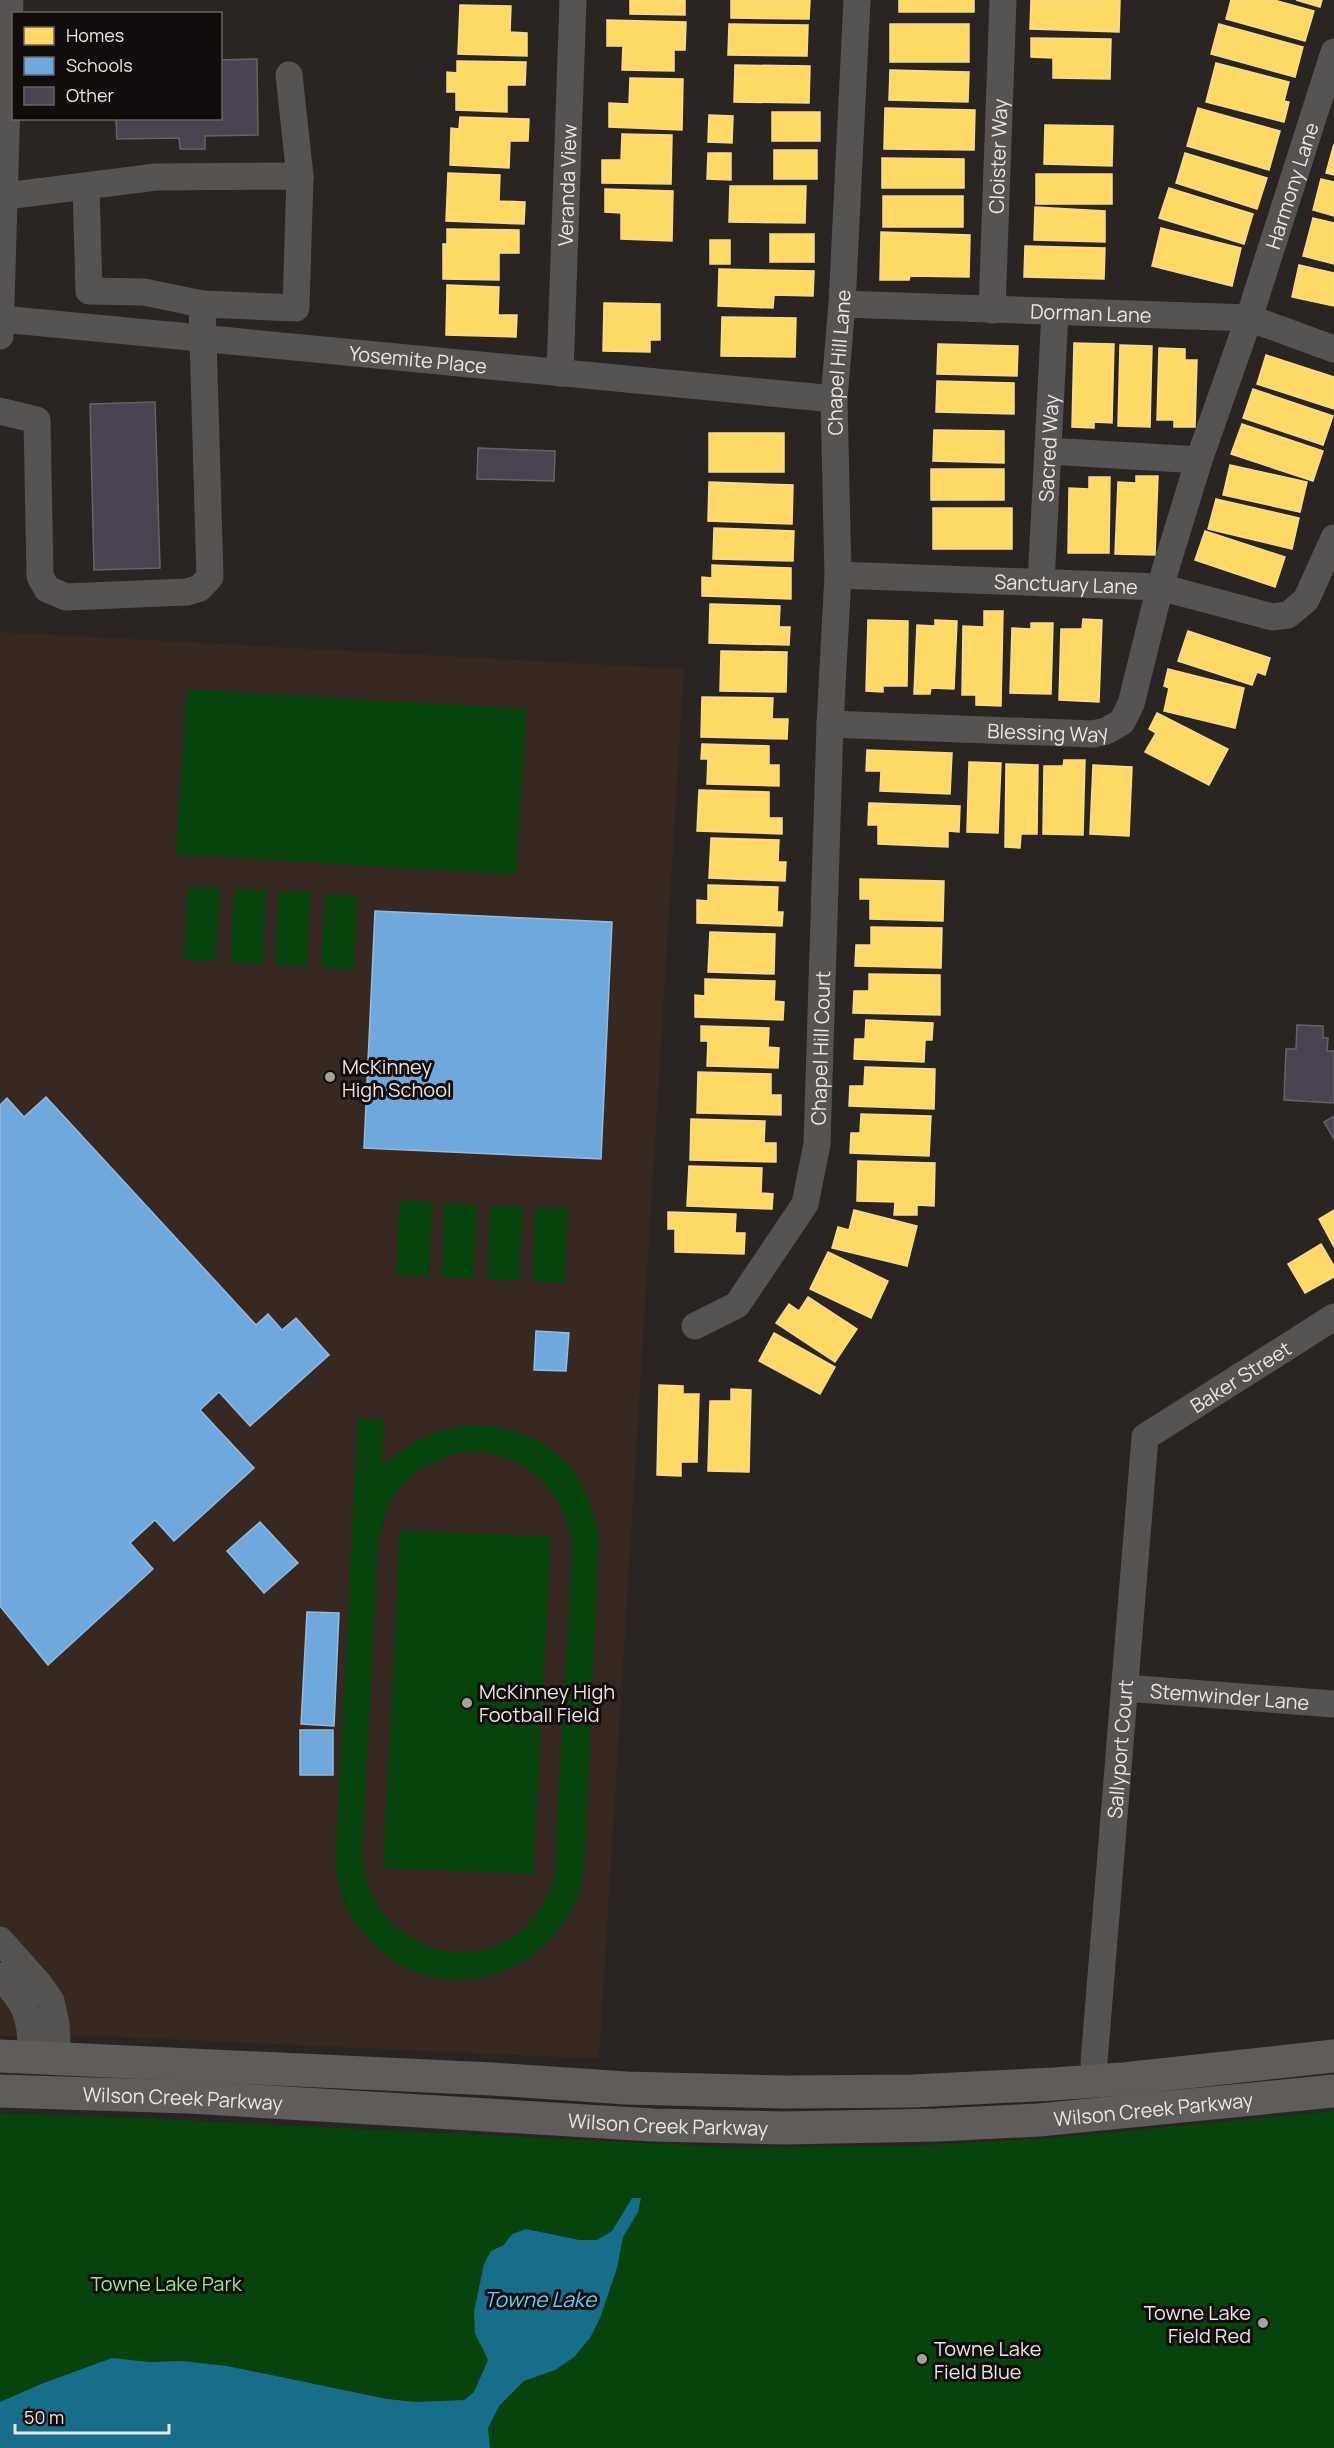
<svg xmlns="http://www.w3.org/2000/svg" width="1334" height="2448" viewBox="0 0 1334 2448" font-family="Manrope,sans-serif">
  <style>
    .built { fill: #382822 }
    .green { fill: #06430d; fill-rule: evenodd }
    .water { fill: #176e8b }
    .homes { fill: #ffd966; stroke: #f9dc8b; stroke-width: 1.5 }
    .schools { fill: #6fa8dc; stroke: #94bade; stroke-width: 1.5 }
    .building { fill: #4b4351; stroke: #666364; stroke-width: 1.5 }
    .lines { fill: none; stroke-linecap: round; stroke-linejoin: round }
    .minor { stroke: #555452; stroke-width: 27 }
    .major { stroke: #5f5c5a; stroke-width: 33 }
    .poi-dot { fill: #a7a19e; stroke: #120d0c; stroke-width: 2 }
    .labels { text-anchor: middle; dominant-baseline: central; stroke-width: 6; stroke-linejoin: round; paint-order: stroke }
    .street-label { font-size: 20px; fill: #ebe4e1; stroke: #120d0c }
    .poi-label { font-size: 20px; fill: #ebe4e1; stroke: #120d0c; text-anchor: start }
    .park-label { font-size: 20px; fill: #90ea91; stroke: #120d0c }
    .water-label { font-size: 21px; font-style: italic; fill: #5ed0fb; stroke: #120d0c }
  </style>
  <rect width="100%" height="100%" fill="#2a2422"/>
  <!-- built -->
  <polygon class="built" points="0,632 684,669 599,2059 119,2037 0,2036"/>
  <!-- green -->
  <g class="green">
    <polygon points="187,689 526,709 516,875 176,854"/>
    <polygon points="187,886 220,888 216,961 184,960"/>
    <polygon points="234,889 266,890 263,964 230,963"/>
    <polygon points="278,891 310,892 307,966 275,965"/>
    <polygon points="325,894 357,896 354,970 321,968"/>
    <polygon points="400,1200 432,1202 429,1276 396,1274"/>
    <polygon points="444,1203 477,1205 473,1279 441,1277"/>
    <polygon points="490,1205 523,1207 519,1281 487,1279"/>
    <polygon points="535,1207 568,1209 564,1283 532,1281"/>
    <path d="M358,1418L384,1419L382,1467C436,1411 528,1410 576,1475C588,1493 594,1515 599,1535L585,1853C584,1870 582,1887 575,1902C542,1976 449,2005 384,1954C361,1936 344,1910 338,1882C334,1864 336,1845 337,1827ZM479,1451C531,1458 566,1494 572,1546L554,1881C548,1895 541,1909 531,1921C469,1989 364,1939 362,1852L378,1545C385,1487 422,1455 479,1451Z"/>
    <polygon points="400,1530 551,1537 533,1874 383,1868"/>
    <polygon points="1334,2111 1334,2448 0,2448 0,2113 160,2119 725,2147 912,2146 1052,2138"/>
  </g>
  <!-- water -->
  <polygon class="water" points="632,2198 641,2198 638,2212 623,2237 617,2268 600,2318 590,2338 574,2357 555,2370 524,2381 499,2406 488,2428 490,2448 0,2448 0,2402 41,2384 112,2358 149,2362 181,2361 227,2366 387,2399 416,2402 464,2400 474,2392 488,2360 475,2333 474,2312 484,2264 491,2251 504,2245 512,2234 526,2229 579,2240 597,2240 612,2231"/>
  <!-- homes -->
  <g class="homes">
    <polygon points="630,0 685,0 685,15 630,14"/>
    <polygon points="731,0 810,0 809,19 731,18"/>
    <rect x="899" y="0" width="75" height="12"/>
    <polygon points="1031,0 1120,0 1119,32 1030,29"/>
    <polygon points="1231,0 1274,0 1314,11 1305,41 1226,19"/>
    <polygon points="1296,0 1322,0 1320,7"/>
    <polygon points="460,5 511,6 510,32 527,33 527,56 458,54"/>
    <polygon points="607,20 686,22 685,50 674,50 674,71 622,70 623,46 607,46"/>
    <polygon points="729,24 808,25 807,56 728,55"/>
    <rect x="890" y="24" width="79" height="38"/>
    <polygon points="1219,24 1303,47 1295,77 1211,54"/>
    <polygon points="1031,38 1111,39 1110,79 1053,78 1053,58 1031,57"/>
    <polygon points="457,61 526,62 525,85 507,85 507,112 456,110 456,92 447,92 447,72 457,73"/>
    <polygon points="1216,63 1289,82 1284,101 1289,102 1284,122 1206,102"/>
    <polygon points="735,65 810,66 809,103 734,102"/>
    <polygon points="890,70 969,72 968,102 889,100"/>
    <polygon points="630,78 683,79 682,130 609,127 609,103 629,104"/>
    <polygon points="885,108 975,110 974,150 884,149"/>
    <polygon points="1198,108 1280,131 1269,170 1187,146"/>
    <rect x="772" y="112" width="48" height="29"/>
    <polygon points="709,115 733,116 732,143 708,142"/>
    <polygon points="460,117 529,119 528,141 510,141 509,168 450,165 451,128 459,129"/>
    <polygon points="1045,125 1113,126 1112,166 1044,164"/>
    <polygon points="622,134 672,135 671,184 602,183 602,160 621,160"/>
    <polygon points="1334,144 1334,175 1326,173"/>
    <rect x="774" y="150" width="43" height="29"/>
    <polygon points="708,153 731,153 731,180 707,179"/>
    <polygon points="1185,153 1267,178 1257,209 1176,183"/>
    <polygon points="882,158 964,159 964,188 882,188"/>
    <polygon points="448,173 500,175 499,201 525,202 524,224 446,221"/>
    <rect x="1036" y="174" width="76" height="30"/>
    <polygon points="1321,179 1334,182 1334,216 1313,210"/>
    <polygon points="730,186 806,186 805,223 729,222"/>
    <polygon points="1169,188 1253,214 1244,244 1159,218"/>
    <polygon points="605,189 673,191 672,241 621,239 621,213 605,212"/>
    <rect x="883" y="196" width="80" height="31"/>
    <polygon points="1035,207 1105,211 1105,242 1034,240"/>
    <polygon points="1313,218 1334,223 1334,264 1303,256"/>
    <polygon points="1161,228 1241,248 1232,286 1152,266"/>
    <polygon points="447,229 519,230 519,253 499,253 499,280 443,279 443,244 447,244"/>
    <polygon points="881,232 970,235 969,277 910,276 909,280 880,280"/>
    <rect x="770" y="234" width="44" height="28"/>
    <rect x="710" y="240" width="20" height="24"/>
    <polygon points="1025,246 1105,248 1104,279 1024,277"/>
    <polygon points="1299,265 1334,273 1334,306 1292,297"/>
    <polygon points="719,269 814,271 813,296 774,295 773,308 718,306"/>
    <polygon points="447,285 499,287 498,315 517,315 516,337 446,335"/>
    <polygon points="604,303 660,304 660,340 650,340 650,352 603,351"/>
    <polygon points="722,317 796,318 795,357 721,356"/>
    <polygon points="1074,343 1114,344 1112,423 1094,422 1094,428 1072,427"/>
    <polygon points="938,344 1018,346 1017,376 937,374"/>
    <polygon points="1120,345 1152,346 1150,427 1118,426"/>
    <polygon points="1159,348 1185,349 1185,360 1197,360 1195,427 1174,427 1174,420 1157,420"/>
    <polygon points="1266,355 1334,377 1334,409 1257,384"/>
    <polygon points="937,381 1014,383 1014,414 936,412"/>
    <polygon points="1253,389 1333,416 1323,445 1243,418"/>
    <polygon points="1242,424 1323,451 1313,481 1231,454"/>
    <polygon points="934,430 1004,431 1004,463 933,461"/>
    <rect x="709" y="433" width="75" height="39"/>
    <polygon points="1230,465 1307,482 1300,512 1223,495"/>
    <rect x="931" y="469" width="73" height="31"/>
    <polygon points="1136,476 1158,476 1155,555 1115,554 1118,482 1136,483"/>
    <polygon points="1089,477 1110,477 1109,553 1068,553 1069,488 1089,489"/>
    <polygon points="709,482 793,485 792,524 708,521"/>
    <polygon points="1216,499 1299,518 1292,549 1208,529"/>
    <rect x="933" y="508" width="79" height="41"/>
    <polygon points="714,528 794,531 793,561 713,559"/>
    <polygon points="1205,531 1285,557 1275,587 1195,560"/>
    <polygon points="712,565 791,568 791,599 702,596 702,577 712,578"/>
    <polygon points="710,604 780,606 779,627 790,627 789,645 709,643"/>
    <polygon points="984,611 1003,611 1001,706 976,705 976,695 962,695 963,626 984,627"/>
    <polygon points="1083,619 1102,620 1099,702 1059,700 1061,629 1082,629"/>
    <polygon points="868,620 908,621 907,686 883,686 883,692 866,691"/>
    <polygon points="935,620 957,621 954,689 931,688 930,694 914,694 917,625 935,626"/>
    <polygon points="1031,623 1053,623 1051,694 1010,693 1012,628 1031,629"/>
    <polygon points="1188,631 1270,658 1265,675 1257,672 1252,685 1178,661"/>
    <polygon points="721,651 787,652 786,692 720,691"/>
    <polygon points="1168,669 1244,688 1235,728 1164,711 1169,688 1164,686"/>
    <polygon points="702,697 773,698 772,719 788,719 787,739 701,737"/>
    <polygon points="1157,713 1228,749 1209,785 1145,752 1156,733 1149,729"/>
    <polygon points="702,744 769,746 769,765 779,765 779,786 707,784 708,759 701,759"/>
    <polygon points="867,750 952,753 950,794 880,791 881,771 866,771"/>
    <polygon points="1064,760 1085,760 1083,835 1043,834 1044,766 1063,766"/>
    <polygon points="969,762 1001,763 998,833 967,832"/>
    <polygon points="1006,764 1038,765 1037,834 1021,834 1020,848 1005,847"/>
    <polygon points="1093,765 1132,767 1129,836 1090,834"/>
    <polygon points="699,790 769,792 769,818 782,818 782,834 697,831"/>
    <polygon points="869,803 960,806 959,832 948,831 948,847 878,844 878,825 868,825"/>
    <polygon points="711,838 779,840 778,862 786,862 785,881 709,878"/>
    <polygon points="860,879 944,881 943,921 870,919 870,899 860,899"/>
    <polygon points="708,885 778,887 777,912 783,912 782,926 697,923 697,900 708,901"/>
    <polygon points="871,927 942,928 941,968 855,966 856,945 871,945"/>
    <polygon points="710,932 775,934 774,974 708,972"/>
    <polygon points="869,974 940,975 940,1015 853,1013 854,991 869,991"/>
    <polygon points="705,979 775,981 774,1001 784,1002 783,1020 695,1017 695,995 705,996"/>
    <polygon points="866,1020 933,1023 932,1040 925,1040 924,1062 854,1059 855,1039 865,1039"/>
    <polygon points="701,1026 769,1028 768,1047 779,1048 778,1068 707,1066 708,1041 701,1041"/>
    <polygon points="865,1067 935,1069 934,1109 849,1106 850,1086 864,1086"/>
    <polygon points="698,1072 771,1074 771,1095 781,1095 781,1115 697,1113"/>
    <polygon points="861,1114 931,1116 929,1156 850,1153 851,1133 860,1133"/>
    <polygon points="691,1119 765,1121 764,1143 776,1143 776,1162 690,1160"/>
    <polygon points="858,1161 935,1163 934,1206 917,1205 917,1215 894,1215 895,1202 857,1201"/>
    <polygon points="689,1166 762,1168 761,1193 773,1194 772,1209 687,1206"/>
    <polygon points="854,1210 917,1226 907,1266 832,1248 838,1227 849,1230"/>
    <polygon points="1334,1210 1334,1247 1319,1219"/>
    <polygon points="668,1212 736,1214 735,1233 745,1233 744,1254 675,1252 675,1229 668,1229"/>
    <polygon points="1321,1244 1334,1266 1334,1277 1305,1293 1288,1264"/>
    <polygon points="828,1252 888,1281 871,1318 810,1289"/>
    <polygon points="808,1297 857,1329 835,1362 776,1323 789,1304 799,1311"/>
    <polygon points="774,1333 835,1367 820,1394 759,1361"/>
    <polygon points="659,1385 683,1386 683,1394 699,1394 697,1462 681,1462 681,1476 657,1475"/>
    <polygon points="731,1389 751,1390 749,1472 708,1471 710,1401 731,1401"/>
  </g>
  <!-- schools -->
  <g class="schools">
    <polygon points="375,911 612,922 601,1159 364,1148"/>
    <polygon points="46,1097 256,1325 268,1314 282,1330 296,1318 329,1355 250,1426 219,1392 200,1410 254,1468 174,1541 155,1520 130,1543 153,1569 48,1665 0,1606 0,1105 7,1098 24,1117"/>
    <polygon points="536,1331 569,1333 566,1371 534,1370"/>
    <polygon points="260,1522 298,1563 264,1593 227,1551"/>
    <polygon points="307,1612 339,1613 334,1726 301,1724"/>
    <rect x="300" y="1730" width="33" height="45"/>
  </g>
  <!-- building -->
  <g class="building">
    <polygon points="257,59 258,135 205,136 205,149 180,149 179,138 117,139 116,118 220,118 220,60"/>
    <polygon points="155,402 160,568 94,570 90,404"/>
    <polygon points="478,448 555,451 554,481 477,479"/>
    <polygon points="1297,1025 1323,1026 1323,1038 1328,1038 1327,1051 1334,1051 1334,1103 1284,1100 1286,1049 1296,1049"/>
    <polygon points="1334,1116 1334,1139 1324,1122"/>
  </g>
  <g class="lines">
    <!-- minor -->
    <g class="minor">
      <polyline points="289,75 300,176"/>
      <polyline points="86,187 89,291 144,292 202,304"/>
      <path id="s1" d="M842,304L1249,318L1334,349"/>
      <path id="s2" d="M992,310L1003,0"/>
      <path id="s3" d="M2,319L834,399"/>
      <polyline points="0,336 10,0"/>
      <path id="s4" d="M560,373L573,0"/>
      <polyline points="0,411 37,420 40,576 47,589 66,597 187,592 200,588 210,577 202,304 296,308 300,176 156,177 6,196"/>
      <polyline points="1048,451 1199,460"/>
      <path id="s5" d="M838,575L1160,587L1272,617L1288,615L1306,600L1334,538"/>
      <path id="s6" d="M1041,583L1055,312"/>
      <path id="s7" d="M830,724L1093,734L1106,731L1122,722L1131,704L1160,587L1199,460L1249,318L1334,52"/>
      <path id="s8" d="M695,1326L737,1305L805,1204L817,1144L830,724L838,575L834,399L842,304L857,0"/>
      <path id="s9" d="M1125,1688L1334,1704"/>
      <path d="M0,1940L39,1984L51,2001L56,2024L57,2044L49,2057L31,2044C30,2011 22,2000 0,1976"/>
      <path id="s10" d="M1094,2062L1145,1437L1334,1317"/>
    </g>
    <!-- major -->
    <g class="major">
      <polyline points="0,2056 492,2079 626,2088 786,2092 913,2091 1054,2084 1123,2079 1334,2056"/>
      <path id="s11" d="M0,2091L189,2097L653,2125L784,2128L937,2125L1039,2120L1334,2091"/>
    </g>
  </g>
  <!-- markers -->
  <g class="poi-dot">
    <circle cx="330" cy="1077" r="6"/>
    <circle cx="467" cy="1703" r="6"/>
    <circle cx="1263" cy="2323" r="6"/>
    <circle cx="922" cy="2359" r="6"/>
  </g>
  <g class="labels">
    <!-- street labels -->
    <g class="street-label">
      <text stroke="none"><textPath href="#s2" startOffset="154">Cloister Way</textPath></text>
      <text stroke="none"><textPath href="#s7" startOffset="858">Harmony Lane</textPath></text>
      <text stroke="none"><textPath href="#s4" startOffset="188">Veranda View</textPath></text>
      <text stroke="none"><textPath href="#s1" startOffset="249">Dorman Lane</textPath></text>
      <text stroke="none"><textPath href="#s3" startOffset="418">Yosemite Place</textPath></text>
      <text stroke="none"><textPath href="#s8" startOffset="1012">Chapel Hill Lane</textPath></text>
      <text stroke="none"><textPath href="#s6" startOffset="135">Sacred Way</textPath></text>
      <text stroke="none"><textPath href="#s5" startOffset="228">Sanctuary Lane</textPath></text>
      <text stroke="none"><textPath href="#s7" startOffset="218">Blessing Way</textPath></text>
      <text stroke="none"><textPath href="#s8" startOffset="326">Chapel Hill Court</textPath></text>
      <text stroke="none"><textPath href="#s10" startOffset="740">Baker Street</textPath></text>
      <text stroke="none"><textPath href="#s9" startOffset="105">Stemwinder Lane</textPath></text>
      <text stroke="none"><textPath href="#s10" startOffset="314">Sallyport Court</textPath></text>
      <text stroke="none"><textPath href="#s11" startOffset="183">Wilson Creek Parkway</textPath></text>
      <text stroke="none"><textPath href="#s11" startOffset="1155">Wilson Creek Parkway</textPath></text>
      <text stroke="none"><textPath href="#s11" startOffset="669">Wilson Creek Parkway</textPath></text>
    </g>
    <!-- poi labels -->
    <g class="poi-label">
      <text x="342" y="1066">McKinney<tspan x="342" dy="23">High School</tspan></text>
      <text x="479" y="1691">McKinney High<tspan x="479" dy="23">Football Field</tspan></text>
      <text x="1251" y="2312" text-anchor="end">Towne Lake<tspan x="1251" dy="23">Field Red</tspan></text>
      <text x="934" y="2348">Towne Lake<tspan x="934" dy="23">Field Blue</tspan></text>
    </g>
    <!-- park labels -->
    <g class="park-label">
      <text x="166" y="2283">Towne Lake Park</text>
    </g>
    <!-- water labels -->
    <g class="water-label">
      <text x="540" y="2299">Towne Lake</text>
    </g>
  </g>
  <!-- legend -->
  <rect x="12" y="12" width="210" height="108" fill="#120d0c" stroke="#696361" stroke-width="1.5"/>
  <rect x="24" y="27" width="30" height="18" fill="#ffd966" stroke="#696361" stroke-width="1.5"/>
  <text x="66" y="42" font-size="18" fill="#ebe4e1">Homes</text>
  <rect x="24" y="57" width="30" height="18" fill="#6fa8dc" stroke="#696361" stroke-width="1.5"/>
  <text x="66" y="72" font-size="18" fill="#ebe4e1">Schools</text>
  <rect x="24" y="87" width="30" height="18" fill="#4b4351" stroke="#696361" stroke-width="1.5"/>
  <text x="66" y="102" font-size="18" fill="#ebe4e1">Other</text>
  <!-- scale -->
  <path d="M15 2424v9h154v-9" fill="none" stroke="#ebe4e1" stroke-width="3"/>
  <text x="24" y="2424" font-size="18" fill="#ebe4e1" stroke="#120d0c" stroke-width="4.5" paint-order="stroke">50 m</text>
</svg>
